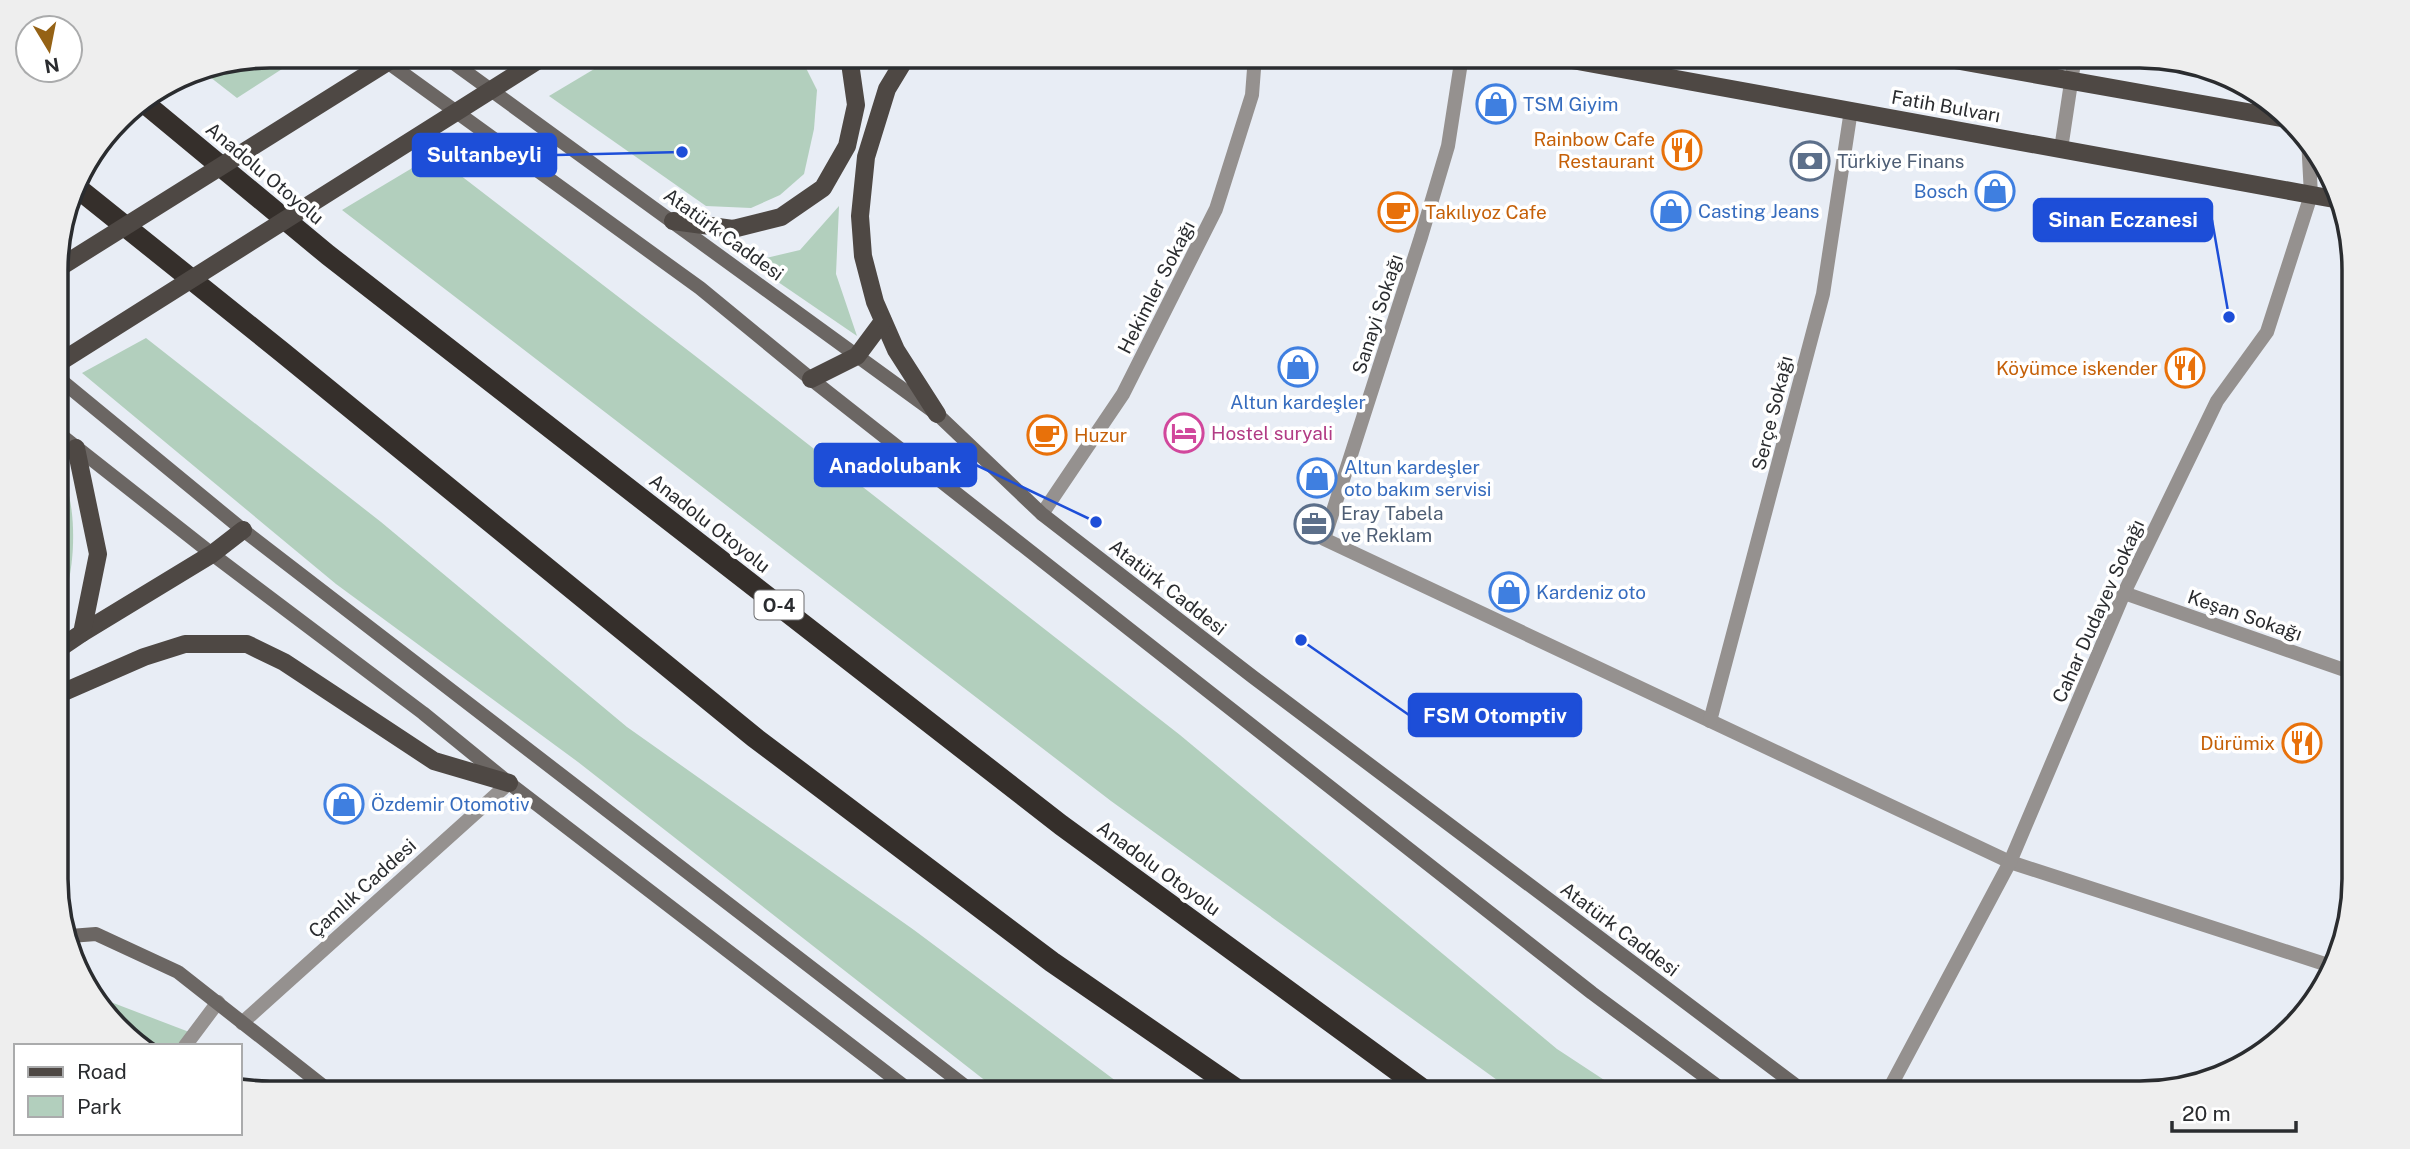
<svg xmlns="http://www.w3.org/2000/svg" width="2410" height="1149" viewBox="0 0 2410 1149" font-family="'Public Sans',sans-serif">
  <style>
    .green { fill: #b2cfbd }
    .lines { fill: none; stroke-linecap: round; stroke-linejoin: round }
    .street { stroke: #95918f; stroke-width: 14 }
    .secondary { stroke: #6b6663; stroke-width: 14 }
    .primary { stroke: #4e4844; stroke-width: 18 }
    .highway { stroke: #352f2b; stroke-width: 21 }
    .primary-bridge { stroke: #4e4844; stroke-width: 18 }
    .labels { text-anchor: middle; dominant-baseline: central; stroke-width: 7; stroke-linejoin: round; paint-order: stroke }
    .shield { fill: #fff; stroke: #6a6b6d; stroke-width: 2 }
    .shield-label { font-size: 18px; font-weight: bold; fill: #2a2c2f }
    .shop-label { font-size: 19px; fill: #366cbe; stroke: #fff; text-anchor: start }
    .street-label { font-size: 19px; fill: #2a2c2f; stroke: #fff }
    .food-label { font-size: 19px; fill: #c56008; stroke: #fff; text-anchor: end }
    .service-label { font-size: 19px; fill: #4e5e75; stroke: #fff; text-anchor: start }
    .hotel-label { font-size: 19px; fill: #b23c85; stroke: #fff; text-anchor: start }
    .rim { fill: none; stroke: #2a2c2f; stroke-width: 3.5 }
    .leader { fill: none; stroke: #1d4ed8; stroke-width: 2.5 }
    .callout-dot { fill: #1d4ed8; stroke: #fff; stroke-width: 2.5 }
    .callout { fill: #1d4ed8; stroke: #1d4ed8; stroke-width: 2.5 }
    .callout-label { font-size: 21px; text-anchor: middle; font-weight: bold; fill: #fff }
  </style>
  <rect width="100%" height="100%" fill="#e8edf5"/>
  <!-- green -->
  <g class="green">
    <polygon points="271,56 286,56 293,62 237,98 201,70"/>
    <polygon points="616,56 800,56 817,90 814,129 804,174 780,195 751,208 706,206 549,96"/>
    <polygon points="434,155 694,355 1180,735 1557,1049 1624,1093 1515,1093 1111,801 342,210"/>
    <polygon points="839,206 836,274 857,336 749,262 800,250"/>
    <polygon points="146,338 381,522 627,727 914,930 1132,1093 1001,1093 578,762 336,584 82,373"/>
    <path d="M57,467C80,496 77,582 57,613Z"/>
    <polygon points="95,996 197,1035 188,1046 148,1046 100,1009"/>
  </g>
  <g class="lines">
    <!-- street -->
    <g class="street">
      <polyline points="1462,56 1448,146 1421,237 1324,539 2010,862 2334,967"/>
      <polyline points="2061,149 2075,56"/>
      <polyline points="1042,514 1123,394 1216,209 1252,95 1255,56"/>
      <polyline points="2124,593 2353,673"/>
      <polyline points="1710,721 1823,294 1851,110"/>
      <polyline points="242,1023 509,783"/>
      <polyline points="185,1046 218,1002"/>
      <polyline points="1887,1093 2010,862 2124,593 2217,401 2267,332 2311,195 2308,139"/>
    </g>
    <!-- secondary -->
    <g class="secondary">
      <polyline points="379,56 700,288 811,379 1592,993 1727,1093"/>
      <polyline points="444,56 937,414 1042,514 1253,677 1806,1093"/>
      <polyline points="57,377 243,530 974,1093"/>
      <polyline points="57,432 212,554 423,713 509,783 913,1093"/>
      <polyline points="70,936 96,934 178,972 332,1093"/>
    </g>
    <!-- primary -->
    <g class="primary">
      <polyline points="907,56 887,89 866,157 860,216 863,256 875,302 896,350 937,414"/>
      <polyline points="1550,56 2334,199"/>
      <polyline points="1932,56 2281,118"/>
      <polyline points="673,221 733,229 781,217 823,188 847,146 856,105 849,56"/>
      <polyline points="811,379 857,356 883,321"/>
      <polyline points="82,633 212,554 243,530"/>
      <polyline points="57,650 82,633 98,554 76,448"/>
      <polyline points="57,695 144,657 185,644 247,644 284,662 434,761 509,783"/>
    </g>
    <!-- highway -->
    <g class="highway">
      <polyline points="142,101 328,255 1061,825 1428,1093"/>
      <polyline points="75,186 282,352 754,737 1052,962 1242,1093"/>
    </g>
    <!-- primary-bridge -->
    <g class="primary-bridge">
      <polyline points="57,269 397,56"/>
      <polyline points="57,364 545,56"/>
    </g>
  </g>
  <!-- icons -->
  <defs>
    <g id="shop-ring" transform="scale(2.0125)"><circle r="9.5" fill="#fff" stroke="#3f7fe0" stroke-width="1.5"/><path d="M-5-2.5h2.3a2.7 3.5 0 0 1 5.4 0H5L5.5 6h-11ZM-1.5-2.5h3a1.5 2.3 0 0 0-3 0Z" fill="#3f7fe0"/></g>
    <g id="restaurant-ring" transform="scale(2.0125)"><circle r="9.5" fill="#fff" stroke="#e8710a" stroke-width="1.5"/><path d="M-5-6h1v4h1v-4h1v4h1v-4h1v5L-1.5 .5V6h-2V.5L-5-1ZM5-6V6H3V1.5H1.5Q1.5-4 5-6Z" fill="#e8710a"/></g>
    <g id="bank-ring" transform="scale(2.0125)"><circle r="9.5" fill="#fff" stroke="#5c6f8a" stroke-width="1.5"/><path d="M-6-4H6V4H-6ZM0-2.3a2.3 2.3 0 1 0 0 4.6a2.3 2.3 0 1 0 0-4.6Z" fill="#5c6f8a"/></g>
    <g id="cafe-ring" transform="scale(2.0125)"><circle r="9.5" fill="#fff" stroke="#e8710a" stroke-width="1.5"/><path d="M-5.5-4.5H6V0H3Q3 3.5 0 3.5H-2.5Q-5.5 3.5-5.5 0ZM3-3.2v2h1.7v-2ZM-6 4.5H4V6H-6Z" fill="#e8710a"/></g>
    <g id="hotel-ring" transform="scale(2.0125)"><circle r="9.5" fill="#fff" stroke="#d1479c" stroke-width="1.5"/><path d="M-6-4.5h1.5V1H6V5H4.5V3h-9V5H-6ZM-4 0a1.8 1.8 0 1 1 3.6 0ZM.5 0V-2.5h3Q6-2.5 6 0Z" fill="#d1479c"/></g>
    <g id="office-ring" transform="scale(2.0125)"><circle r="9.5" fill="#fff" stroke="#5c6f8a" stroke-width="1.5"/><path d="M-6-3h4V-5.5h4V-3h4V5H-6ZM-1-4.5V-3h2v-1.5ZM-6 0V1H6V0Z" fill="#5c6f8a"/></g>
  </defs>
  <g fill-rule="evenodd">
    <use href="#shop-ring" x="1496" y="104"/>
    <use href="#restaurant-ring" x="1682" y="150"/>
    <use href="#bank-ring" x="1810" y="161"/>
    <use href="#shop-ring" x="1995" y="191"/>
    <use href="#shop-ring" x="1671" y="211"/>
    <use href="#cafe-ring" x="1398" y="212"/>
    <use href="#shop-ring" x="1298" y="367"/>
    <use href="#restaurant-ring" x="2185" y="368"/>
    <use href="#hotel-ring" x="1184" y="433"/>
    <use href="#cafe-ring" x="1047" y="435"/>
    <use href="#shop-ring" x="1317" y="478"/>
    <use href="#office-ring" x="1314" y="524"/>
    <use href="#shop-ring" x="1509" y="592"/>
    <use href="#restaurant-ring" x="2302" y="743"/>
    <use href="#shop-ring" x="344" y="804"/>
  </g>
  <g class="labels">
    <!-- shield labels -->
    <rect class="shield" x="754.5" y="590.5" width="49" height="29" rx="5"/>
    <g class="shield-label">
      <text x="779" y="605">O-4</text>
    </g>
    <!-- shop labels -->
    <g class="shop-label">
      <text x="1523" y="104">TSM Giyim</text>
      <text x="1968" y="191" text-anchor="end">Bosch</text>
      <text x="1698" y="211">Casting Jeans</text>
      <text x="1298" y="402" text-anchor="middle">Altun kardeşler</text>
      <text x="1344" y="467">Altun kardeşler<tspan x="1344" dy="22">oto bakım servisi</tspan></text>
      <text x="1536" y="592">Kardeniz oto</text>
      <text x="371" y="804">Özdemir Otomotiv</text>
    </g>
    <!-- street labels -->
    <g class="street-label">
      <text transform="translate(1946 106) rotate(10)">Fatih Bulvarı</text>
      <text transform="translate(265 173) rotate(40)">Anadolu Otoyolu</text>
      <text transform="translate(724 234) rotate(36)">Atatürk Caddesi</text>
      <text transform="translate(1156 287) rotate(-63)">Hekimler Sokağı</text>
      <text transform="translate(1377 314) rotate(-72)">Sanayi Sokağı</text>
      <text transform="translate(1772 413) rotate(-76)">Serçe Sokağı</text>
      <text transform="translate(710 523) rotate(38)">Anadolu Otoyolu</text>
      <text transform="translate(1168 587) rotate(38)">Atatürk Caddesi</text>
      <text transform="translate(2098 611) rotate(-66)">Cahar Dudayev Sokağı</text>
      <text transform="translate(2245 615) rotate(19)">Keşan Sokağı</text>
      <text transform="translate(1159 868) rotate(36)">Anadolu Otoyolu</text>
      <text transform="translate(362 888) rotate(-42)">Çamlık Caddesi</text>
      <text transform="translate(1620 929) rotate(37)">Atatürk Caddesi</text>
    </g>
    <!-- food labels -->
    <g class="food-label">
      <text x="1655" y="139">Rainbow Cafe<tspan x="1655" dy="22">Restaurant</tspan></text>
      <text x="1425" y="212" text-anchor="start">Takılıyoz Cafe</text>
      <text x="2158" y="368">Köyümce iskender</text>
      <text x="1074" y="435" text-anchor="start">Huzur</text>
      <text x="2275" y="743">Dürümix</text>
    </g>
    <!-- service labels -->
    <g class="service-label">
      <text x="1837" y="161">Türkiye Finans</text>
      <text x="1341" y="513">Eray Tabela<tspan x="1341" dy="22">ve Reklam</tspan></text>
    </g>
    <!-- hotel labels -->
    <g class="hotel-label">
      <text x="1211" y="433">Hostel suryali</text>
    </g>
  </g>
  <!-- crop -->
  <path d="M0 0H2410V1149H0ZM270 68H2140A202 202 0 0 1 2342 270V879A202 202 0 0 1 2140 1081H270A202 202 0 0 1 68 879V270A202 202 0 0 1 270 68Z" fill="#eee" fill-rule="evenodd"/>
  <path class="rim" d="M270 68H2140A202 202 0 0 1 2342 270V879A202 202 0 0 1 2140 1081H270A202 202 0 0 1 68 879V270A202 202 0 0 1 270 68Z"/>
  <!-- callouts -->
  <path class="leader" d="M682 152L556 155M2229 317L2212 220M1096 522L976 465M1301 640L1409 715"/>
  <g class="callout-dot">
    <circle cx="682" cy="152" r="7"/>
    <circle cx="2229" cy="317" r="7"/>
    <circle cx="1096" cy="522" r="7"/>
    <circle cx="1301" cy="640" r="7"/>
  </g>
  <g class="callout">
    <rect x="413" y="134" width="143" height="42" rx="7"/>
    <rect x="2034" y="199" width="178" height="42" rx="7"/>
    <rect x="815" y="444" width="161" height="42" rx="7"/>
    <rect x="1409" y="694" width="172" height="42" rx="7"/>
  </g>
  <g class="callout-label">
    <text x="484" y="162">Sultanbeyli</text>
    <text x="2123" y="227">Sinan Eczanesi</text>
    <text x="895" y="473">Anadolubank</text>
    <text x="1495" y="723">FSM Otomptiv</text>
  </g>
  <!-- legend -->
  <rect x="14" y="1044" width="228" height="91" fill="#ffffff" stroke="#aaabac" stroke-width="2"/>
  <rect x="28" y="1067" width="35" height="10" fill="#4e4844" stroke="#aaabac" stroke-width="2"/>
  <text x="77" y="1079" font-size="21" fill="#2a2c2f">Road</text>
  <rect x="28" y="1096" width="35" height="21" fill="#b2cfbd" stroke="#aaabac" stroke-width="2"/>
  <text x="77" y="1114" font-size="21" fill="#2a2c2f">Park</text>
  <!-- north arrow -->
  <g transform="translate(49 49) rotate(170)"><circle r="33" fill="#ffffff" stroke="#aaabac" stroke-width="2"/>
  <path d="M0-5L12 26L0 18L-12 26Z" fill="#956215"/>
  <text y="-10" font-size="19" font-weight="bold" text-anchor="middle" fill="#2a2c2f">N</text>
  </g>
  <!-- scale -->
  <path d="M2172 1121v10h124v-10" fill="none" stroke="#2a2c2f" stroke-width="3.5"/>
  <text x="2182" y="1121" font-size="21" fill="#2a2c2f" stroke="#ffffff" stroke-width="5" paint-order="stroke">20 m</text>
</svg>
